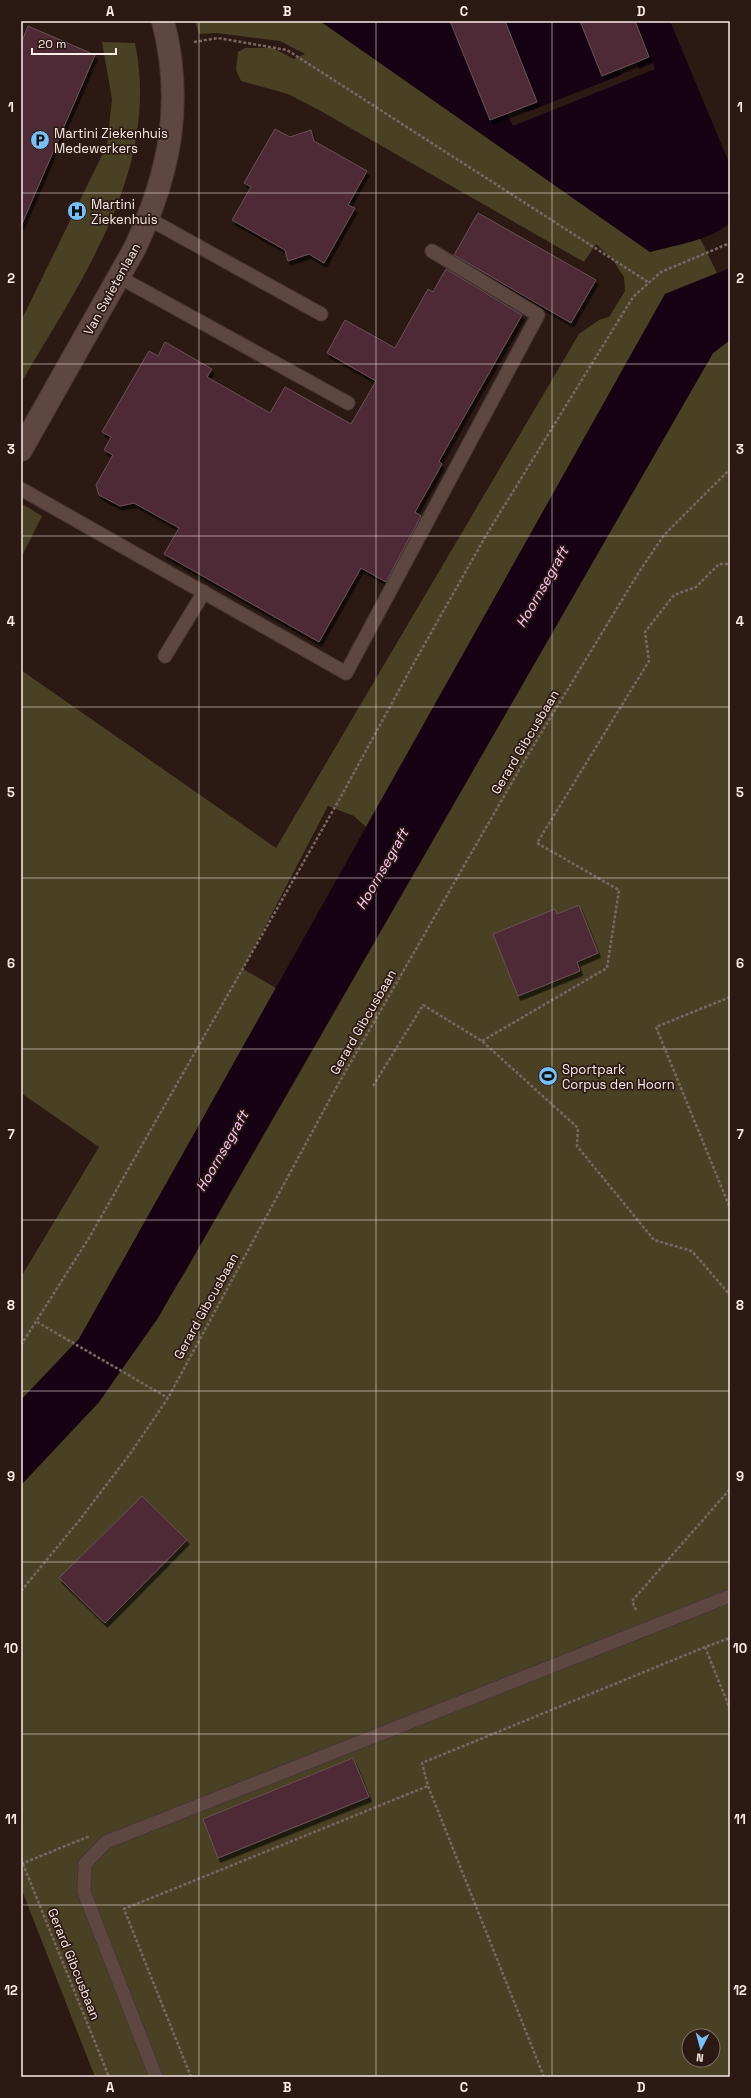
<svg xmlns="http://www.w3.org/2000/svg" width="751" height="2098" viewBox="0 0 751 2098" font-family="'Space Grotesk',sans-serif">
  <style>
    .green { fill: #4a4023; fill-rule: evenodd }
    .water { fill: #170214 }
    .pier { fill: #2d1914 }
    .building { fill: #4d2a34; stroke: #695157; filter: url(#shadow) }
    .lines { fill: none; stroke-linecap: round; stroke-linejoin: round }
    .service-casing { stroke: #473735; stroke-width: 15 }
    .tertiary-casing { stroke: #473735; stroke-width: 24 }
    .path { stroke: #7a6763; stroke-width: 2.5; stroke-dasharray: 3 2; stroke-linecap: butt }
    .service { stroke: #5e4641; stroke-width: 13 }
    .tertiary { stroke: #5e4641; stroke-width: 22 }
    .path-bridge { stroke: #7a6763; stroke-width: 2.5; stroke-dasharray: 3 2; stroke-linecap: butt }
    .grid { fill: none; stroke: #fbece9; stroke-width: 1; stroke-opacity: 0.55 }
    .labels { text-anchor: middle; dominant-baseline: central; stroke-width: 3.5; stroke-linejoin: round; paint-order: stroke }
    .poi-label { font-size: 13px; fill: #fbece9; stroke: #2d1914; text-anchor: start }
    .street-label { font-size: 13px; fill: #fbece9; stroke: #2d1914 }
    .water-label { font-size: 14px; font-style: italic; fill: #ffc9f5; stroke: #2d1914 }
    .neatline { fill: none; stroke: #fbece9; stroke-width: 1.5 }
    .grid-label { font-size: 13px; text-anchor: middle; font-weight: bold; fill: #fbece9 }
  </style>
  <defs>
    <filter id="shadow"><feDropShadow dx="2.5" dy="4.5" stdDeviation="0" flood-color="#0009"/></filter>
  </defs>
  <rect width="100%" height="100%" fill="#2d1914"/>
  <!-- green -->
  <g class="green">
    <polygon points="195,21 320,21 650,252 700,238 717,273 665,294 366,827 354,816 328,806 243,969 276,988 79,1339 21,1400 21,1277 99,1147 21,1093 21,670 276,848 579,334 599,320 609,317 625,291 624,277 612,259 596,244 584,262 319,110 288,94 241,81 236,70 238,52 245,48 273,48 294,59 305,54 280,41 216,33 199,34"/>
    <path d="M102,42L135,43C161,169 81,280 21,383V321L107,145L112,99Z"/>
    <path d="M730,340V2077H95L21,1888V1485L99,1402L184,1274L713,353ZM689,2036H713V2060H689Z"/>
    <polygon points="22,504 42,516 21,558 21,505"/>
  </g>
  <!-- water -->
  <g class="water">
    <path d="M320,21H670L730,165V223C708,241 676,245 650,252Z"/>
    <polygon points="730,268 730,340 713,353 158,1318 99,1402 21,1485 21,1400 79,1339 665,294"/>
  </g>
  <!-- pier -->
  <polygon class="pier" points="636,62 639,69 653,63 655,69 513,126 507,114 524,107 527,112 621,75 618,69"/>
  <!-- building -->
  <g class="building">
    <polygon points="450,21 505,21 537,102 490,120"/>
    <polygon points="580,21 635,21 649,57 602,76"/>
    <polygon points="28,26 95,55 21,226 21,44"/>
    <polygon points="275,129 290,137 311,130 314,141 367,171 348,205 355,208 324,263 309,254 288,261 285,250 232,220 251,187 244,183"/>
    <polygon points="478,213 596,280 571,323 454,255"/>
    <polygon points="446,269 522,315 439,461 442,464 415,512 421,516 386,582 361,568 319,642 164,554 179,528 134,503 120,506 99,495 96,485 113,455 104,450 111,437 102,432 149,351 158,356 165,342 212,369 207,377 270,413 285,387 351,424 376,381 327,353 345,320 395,348 428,289 433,292"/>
    <polygon points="579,905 598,953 577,962 580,971 518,996 493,934 555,909 557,914"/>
    <polygon points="142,1496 187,1540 105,1623 59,1578"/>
    <polygon points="353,1758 369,1797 218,1858 203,1819"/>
  </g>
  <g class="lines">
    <!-- service casing -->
    <g class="service-casing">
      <g id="service">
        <polyline points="149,219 321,314"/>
        <polyline points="119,277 348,403"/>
        <polyline points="21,489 346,673 538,315 432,251"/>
        <polyline points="165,656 204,592"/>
        <polyline points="156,2077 84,1892 85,1864 106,1842 730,1596"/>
      </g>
    </g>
    <!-- tertiary casing -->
    <g class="tertiary-casing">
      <path id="tertiary" d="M21,450L135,248C170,172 184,103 163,21"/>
    </g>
    <!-- path -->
    <g class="path">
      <polyline points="194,42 218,38 287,50 648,282"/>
      <polyline points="730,997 656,1027 730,1208"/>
      <polyline points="482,1041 607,968 619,890 537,843 649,661 645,632 674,595 696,587 719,564 730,564"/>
      <polyline points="373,1086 423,1005 482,1041 578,1128 577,1146 654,1240 692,1251 730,1295"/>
      <polyline points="37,1322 168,1398"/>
      <polyline points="21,1345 89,1238 339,800 410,670 488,532 633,297 661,272 730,243"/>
      <polyline points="21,1591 78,1522 130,1454 168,1398 336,1088 526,758 639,572 664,535 730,469"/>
      <polyline points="636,1610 632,1601 730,1489"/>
      <polyline points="705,1647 730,1709"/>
      <polyline points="21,1859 109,2077"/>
      <polyline points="191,2077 124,1909 428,1786"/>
      <polyline points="544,2077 428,1786 422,1763 705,1647 730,1638"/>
    </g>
    <!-- service -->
    <use href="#service" class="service"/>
    <!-- tertiary -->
    <use href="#tertiary" class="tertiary"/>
    <!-- path-bridge -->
    <polyline class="path-bridge" points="21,1864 90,1836"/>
  </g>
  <!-- grid -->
  <path class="grid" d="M199,21V2077M376,21V2077M552,21V2077M21,193H730M21,364H730M21,536H730M21,707H730M21,878H730M21,1049H730M21,1220H730M21,1391H730M21,1562H730M21,1734H730M21,1905H730"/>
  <!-- icons -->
  <defs>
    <g id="parking-disc" transform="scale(1)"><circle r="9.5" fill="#77c0f7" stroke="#2d1914"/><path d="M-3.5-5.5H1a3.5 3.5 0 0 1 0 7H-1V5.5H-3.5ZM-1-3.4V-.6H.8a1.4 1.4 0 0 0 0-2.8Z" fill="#111"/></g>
    <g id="hospital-disc" transform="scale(1)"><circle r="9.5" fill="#77c0f7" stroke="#2d1914"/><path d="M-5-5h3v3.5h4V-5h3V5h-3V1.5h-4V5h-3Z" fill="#111"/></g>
    <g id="stadium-disc" transform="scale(1)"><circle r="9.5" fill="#77c0f7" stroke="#2d1914"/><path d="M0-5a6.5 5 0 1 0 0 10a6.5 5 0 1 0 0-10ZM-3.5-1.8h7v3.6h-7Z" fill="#111"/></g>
  </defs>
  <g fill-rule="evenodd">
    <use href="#parking-disc" x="40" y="140"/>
    <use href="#hospital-disc" x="77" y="211"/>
    <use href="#stadium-disc" x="548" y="1076"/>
  </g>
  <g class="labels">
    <!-- poi labels -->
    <g class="poi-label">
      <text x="54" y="133">Martini Ziekenhuis<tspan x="54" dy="15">Medewerkers</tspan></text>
      <text x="91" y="204">Martini<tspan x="91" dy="15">Ziekenhuis</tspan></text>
      <text x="562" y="1069">Sportpark<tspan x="562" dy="15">Corpus den Hoorn</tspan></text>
    </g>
    <!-- street labels -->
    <g class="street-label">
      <text transform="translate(112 289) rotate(-61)">Van Swietenlaan</text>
      <text transform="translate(525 742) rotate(-59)">Gerard Gibcusbaan</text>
      <text transform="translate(363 1022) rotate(-60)">Gerard Gibcusbaan</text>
      <text transform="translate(206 1306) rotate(-61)">Gerard Gibcusbaan</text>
      <text transform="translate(74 1964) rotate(68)">Gerard Gibcusbaan</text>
    </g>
    <!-- water labels -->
    <g class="water-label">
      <text transform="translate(542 587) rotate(-60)">Hoornsegraft</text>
      <text transform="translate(382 869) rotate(-60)">Hoornsegraft</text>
      <text transform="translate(222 1151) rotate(-60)">Hoornsegraft</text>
    </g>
  </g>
  <!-- border -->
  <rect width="751" height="2098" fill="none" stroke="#2d1914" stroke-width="44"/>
  <!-- north arrow -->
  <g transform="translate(701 2048) rotate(186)"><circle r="19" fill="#2d1914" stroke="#7f6d69"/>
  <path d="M0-3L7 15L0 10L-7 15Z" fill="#77c0f7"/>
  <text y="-6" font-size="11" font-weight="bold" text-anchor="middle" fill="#fbece9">N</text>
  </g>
  <!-- scale -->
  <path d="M32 48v6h84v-6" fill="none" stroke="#fbece9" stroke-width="2"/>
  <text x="38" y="48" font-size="12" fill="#fbece9" stroke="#2d1914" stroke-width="3" paint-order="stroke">20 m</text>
  <rect x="22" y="22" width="707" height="2054" class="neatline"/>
  <g class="grid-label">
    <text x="110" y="16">A</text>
    <text x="287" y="16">B</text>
    <text x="464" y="16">C</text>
    <text x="641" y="16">D</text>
    <text x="11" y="112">1</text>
    <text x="740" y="112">1</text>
    <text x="11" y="283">2</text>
    <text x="740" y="283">2</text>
    <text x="11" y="454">3</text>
    <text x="740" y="454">3</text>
    <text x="11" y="626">4</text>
    <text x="740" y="626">4</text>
    <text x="11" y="797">5</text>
    <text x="740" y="797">5</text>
    <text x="11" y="968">6</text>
    <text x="740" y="968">6</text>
    <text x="11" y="1139">7</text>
    <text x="740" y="1139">7</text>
    <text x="11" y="1310">8</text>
    <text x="740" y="1310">8</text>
    <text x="11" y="1481">9</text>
    <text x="740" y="1481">9</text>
    <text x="11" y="1653">10</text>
    <text x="740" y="1653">10</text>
    <text x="11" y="1824">11</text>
    <text x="740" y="1824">11</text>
    <text x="11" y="1995">12</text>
    <text x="740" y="1995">12</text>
    <text x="110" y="2092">A</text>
    <text x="287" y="2092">B</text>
    <text x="464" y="2092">C</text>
    <text x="641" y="2092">D</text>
  </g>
</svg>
